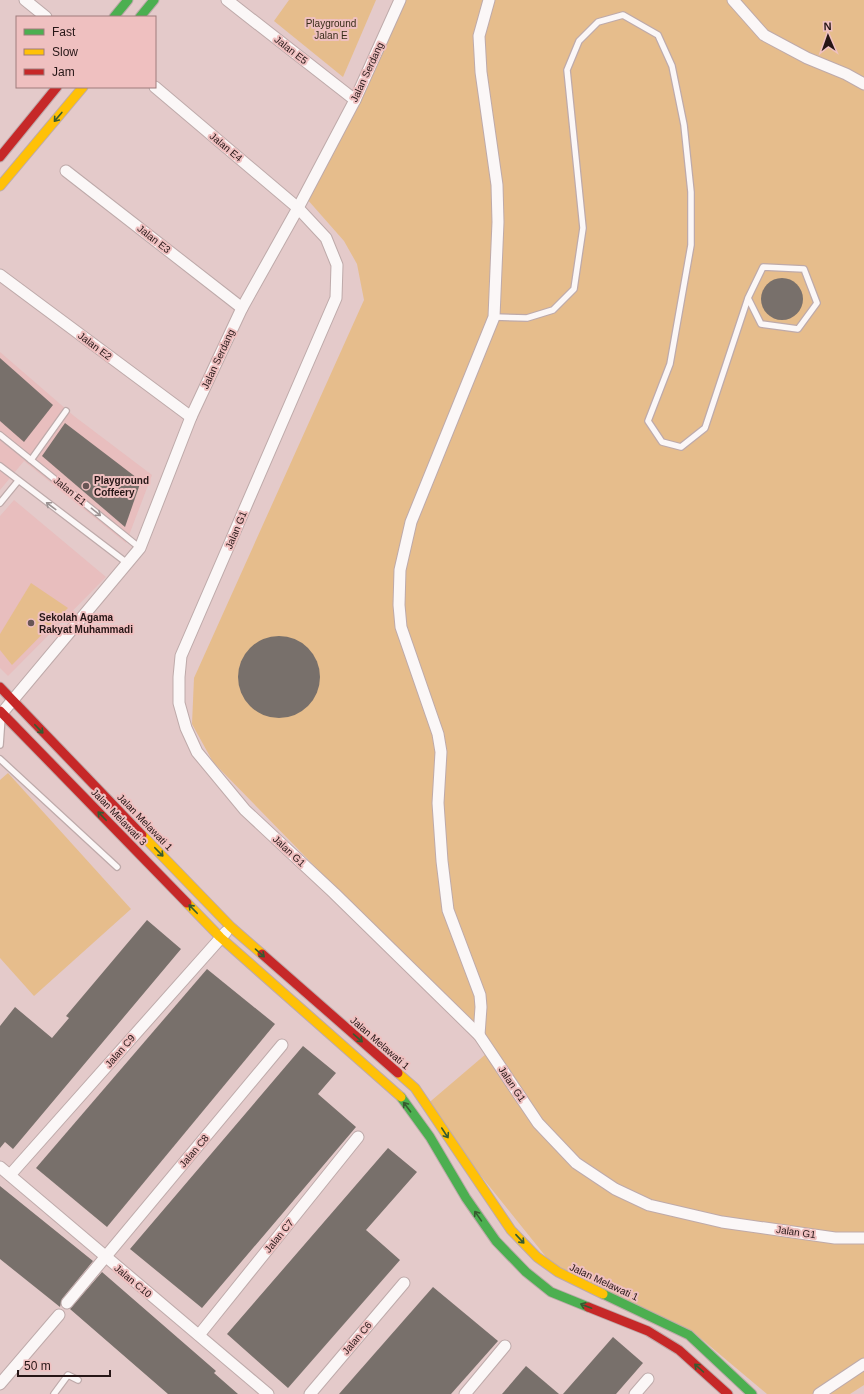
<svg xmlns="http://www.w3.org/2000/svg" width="864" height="1394" viewBox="0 0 864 1394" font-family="Arial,sans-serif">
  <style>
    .built { fill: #e8bebe }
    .green { fill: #e6bd8c }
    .building { fill: #78706b }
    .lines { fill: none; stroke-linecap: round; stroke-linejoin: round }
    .lane-casing { stroke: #beaaaa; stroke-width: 8 }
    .street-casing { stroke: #beaaaa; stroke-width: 13 }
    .fast-casing { stroke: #beaaaa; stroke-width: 11 }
    .slow-casing { stroke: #beaaaa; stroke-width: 11 }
    .jam-casing { stroke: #beaaaa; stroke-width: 11 }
    .lane { stroke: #fbf7f7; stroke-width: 5.5 }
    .street { stroke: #fbf7f7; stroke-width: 11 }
    .fast { stroke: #4caf50; stroke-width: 9 }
    .slow { stroke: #ffc107; stroke-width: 9 }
    .jam { stroke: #c62828; stroke-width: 9 }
    .oneway { stroke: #375b30 }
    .oneway2 { stroke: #9b9292 }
    .poi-dot { fill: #685555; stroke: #efc0c0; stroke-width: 1.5 }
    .labels { text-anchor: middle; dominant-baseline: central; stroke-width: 4; stroke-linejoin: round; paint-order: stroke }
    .park-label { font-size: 10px; fill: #382c18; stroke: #efc0c0 }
    .street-label { font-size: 10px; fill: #261616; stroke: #efc0c0 }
    .poi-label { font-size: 10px; font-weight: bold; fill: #261616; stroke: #efc0c0; text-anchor: start }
  </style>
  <rect width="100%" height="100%" fill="#e4caca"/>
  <!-- built -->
  <g class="built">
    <polygon points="0,352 74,416 152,475 126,543 24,461 0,490"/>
    <polygon points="14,500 106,577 8,676 0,668 0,516"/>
  </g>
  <!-- green -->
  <g class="green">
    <polygon points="289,0 376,0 343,77 274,21"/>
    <polygon points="401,0 864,0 864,1385 850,1394 767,1394 692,1331 555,1268 425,1106 486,1054 457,1012 213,762 192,724 194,678 364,300 357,264 344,241 307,199"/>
    <polygon points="31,583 68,608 12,665 0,650 0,634"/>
    <polygon points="8,773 131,909 34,996 0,958 0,780"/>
  </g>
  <!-- building -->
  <g class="building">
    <circle cx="782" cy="299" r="21"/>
    <polygon points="0,358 53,405 24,442 0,421"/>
    <polygon points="65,423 141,481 125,527 42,456"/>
    <circle cx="279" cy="677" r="41"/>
    <polygon points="147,920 181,949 13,1149 5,1142 0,1148 0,1026 15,1007 52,1038 69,1018 66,1016"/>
    <polygon points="207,969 275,1024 107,1227 36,1168"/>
    <polygon points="303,1046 336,1073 318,1094 356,1127 202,1308 130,1249"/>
    <polygon points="388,1148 417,1172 366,1230 400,1260 288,1388 227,1334"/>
    <polygon points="0,1186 93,1261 62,1299 60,1307 0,1259"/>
    <polygon points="102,1272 216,1371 214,1373 238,1394 168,1394 70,1309"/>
    <polygon points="433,1287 498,1341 451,1394 339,1394"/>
    <polygon points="613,1337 643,1363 616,1394 563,1394"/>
    <polygon points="526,1366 559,1394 502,1394"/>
  </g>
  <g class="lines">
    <!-- lane casing -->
    <g class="lane-casing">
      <g id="lane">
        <polyline points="494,317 527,318 553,310 574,289 583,228 567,70 579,41 598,22 623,15 658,35 672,66 684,125 691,192 691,245 670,364 648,421 662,442 681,447 705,428 748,298 763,267 804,269 817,303 798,329 761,324 748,298"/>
        <polyline points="0,435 140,548"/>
        <polyline points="31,460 66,411"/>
        <polyline points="0,466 127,563"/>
        <polyline points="0,503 18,481"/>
        <polyline points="0,745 2,717"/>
        <polyline points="0,759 117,867"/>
        <polyline points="54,1394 68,1375 78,1380"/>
      </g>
    </g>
    <!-- street casing -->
    <g class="street-casing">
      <g id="street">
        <polyline points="25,0 46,17"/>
        <polyline points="227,0 355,100"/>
        <polyline points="733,0 764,35 807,58 846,74 864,84"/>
        <polyline points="155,87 298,208 326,238 337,265 336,298 181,656 179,677 179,703 186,728 197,752 245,810 334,893 479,1035 538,1123 576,1163 615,1189 649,1205 722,1222 835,1238 864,1238"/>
        <polyline points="66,171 242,308"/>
        <polyline points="0,275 191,417"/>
        <polyline points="2,713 140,548 191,417 242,308 298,208 355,100 400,0"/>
        <polyline points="479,1035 481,1007 480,995 448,910 442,861 438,803 441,752 438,734 401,627 399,605 400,570 411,522 494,317 498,222 497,185 481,72 479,36 489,0"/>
        <polyline points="0,1167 268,1394"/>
        <polyline points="10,1175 226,932"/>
        <polyline points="67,1303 282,1045"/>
        <polyline points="199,1335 358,1137"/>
        <polyline points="0,1384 59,1315"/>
        <polyline points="310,1394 404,1283"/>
        <polyline points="465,1394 505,1346"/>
        <polyline points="635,1394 648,1379"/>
        <polyline points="819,1394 864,1364"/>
      </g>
    </g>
    <!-- fast casing -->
    <g class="fast-casing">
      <g id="fast">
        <polyline points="114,17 128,0"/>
        <polyline points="140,17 154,0"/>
        <polyline points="401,1097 430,1137 466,1198 496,1241 526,1272 551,1292 588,1307"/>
        <polyline points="603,1294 689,1335 752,1394"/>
      </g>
    </g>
    <!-- slow casing -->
    <g class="slow-casing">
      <g id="slow">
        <polyline points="0,186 83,87"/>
        <polyline points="142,835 231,927 262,954"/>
        <polyline points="187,903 220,937 401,1097"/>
        <polyline points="398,1073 415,1088 511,1230 537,1257 558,1272 603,1294"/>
      </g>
    </g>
    <!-- jam casing -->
    <g class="jam-casing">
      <g id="jam">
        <polyline points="0,157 57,87"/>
        <polyline points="0,687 142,835"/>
        <polyline points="0,711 187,903"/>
        <polyline points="262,954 398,1073"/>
        <polyline points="588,1307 648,1331 679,1350 728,1394"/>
      </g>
    </g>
    <!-- lane -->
    <use href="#lane" class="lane"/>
    <!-- street -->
    <use href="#street" class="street"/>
    <!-- fast -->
    <use href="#fast" class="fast"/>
    <!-- slow -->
    <use href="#slow" class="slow"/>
    <!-- jam -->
    <use href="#jam" class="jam"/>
  </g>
  <!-- one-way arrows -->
  <defs><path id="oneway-shaft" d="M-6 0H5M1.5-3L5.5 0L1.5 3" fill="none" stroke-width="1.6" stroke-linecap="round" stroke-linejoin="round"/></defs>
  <g class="oneway">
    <use href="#oneway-shaft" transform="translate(58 117) rotate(130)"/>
    <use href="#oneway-shaft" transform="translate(39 729) rotate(46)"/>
    <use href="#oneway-shaft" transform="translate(102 816) rotate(-134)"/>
    <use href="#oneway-shaft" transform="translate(159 852) rotate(46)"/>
    <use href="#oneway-shaft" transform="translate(193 909) rotate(-134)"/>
    <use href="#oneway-shaft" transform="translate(260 953) rotate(41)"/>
    <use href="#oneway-shaft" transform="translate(358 1038) rotate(41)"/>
    <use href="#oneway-shaft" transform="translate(407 1107) rotate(-127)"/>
    <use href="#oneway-shaft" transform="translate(445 1133) rotate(57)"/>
    <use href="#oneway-shaft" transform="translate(478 1216) rotate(-125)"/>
    <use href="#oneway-shaft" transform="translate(520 1239) rotate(47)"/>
    <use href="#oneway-shaft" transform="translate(586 1306) rotate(-159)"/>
    <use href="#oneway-shaft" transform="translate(699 1368) rotate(-138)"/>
  </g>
  <g class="oneway2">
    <use href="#oneway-shaft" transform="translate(51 506) rotate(-143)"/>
    <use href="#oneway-shaft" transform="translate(96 512) rotate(39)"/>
  </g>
  <!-- markers -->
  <g class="poi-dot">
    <circle cx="86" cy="486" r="4"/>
    <circle cx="31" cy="623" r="4"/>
  </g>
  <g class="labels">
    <!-- park labels -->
    <g class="park-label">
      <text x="331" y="23">Playground<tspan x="331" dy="12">Jalan E</tspan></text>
    </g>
    <!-- street labels -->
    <g class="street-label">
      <text transform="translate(291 50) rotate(38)">Jalan E5</text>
      <text transform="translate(367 72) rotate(-65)">Jalan Serdang</text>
      <text transform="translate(226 147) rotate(40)">Jalan E4</text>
      <text transform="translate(154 239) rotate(38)">Jalan E3</text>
      <text transform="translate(95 346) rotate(37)">Jalan E2</text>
      <text transform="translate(218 359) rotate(-65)">Jalan Serdang</text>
      <text transform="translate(70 491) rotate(39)">Jalan E1</text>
      <text transform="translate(236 530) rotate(-67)">Jalan G1</text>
      <text transform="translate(119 817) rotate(46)">Jalan Melawati 3</text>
      <text transform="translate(145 822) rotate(46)">Jalan Melawati 1</text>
      <text transform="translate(289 851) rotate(43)">Jalan G1</text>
      <text transform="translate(380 1043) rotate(41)">Jalan Melawati 1</text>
      <text transform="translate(120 1051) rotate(-49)">Jalan C9</text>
      <text transform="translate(512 1084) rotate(56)">Jalan G1</text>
      <text transform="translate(194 1151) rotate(-50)">Jalan C8</text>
      <text transform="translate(796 1232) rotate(8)">Jalan G1</text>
      <text transform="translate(279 1236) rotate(-51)">Jalan C7</text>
      <text transform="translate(133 1281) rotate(40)">Jalan C10</text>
      <text transform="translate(604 1282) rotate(25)">Jalan Melawati 1</text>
      <text transform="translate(357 1338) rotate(-50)">Jalan C6</text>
    </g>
    <!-- poi labels -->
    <g class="poi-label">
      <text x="94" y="480">Playground<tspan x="94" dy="12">Coffeery</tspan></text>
      <text x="39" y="617">Sekolah Agama<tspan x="39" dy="12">Rakyat Muhammadi</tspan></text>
    </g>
  </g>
  <!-- legend -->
  <rect x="16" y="16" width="140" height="72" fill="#efc0c0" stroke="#9f7c7c"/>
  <rect x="24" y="29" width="20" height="6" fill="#4caf50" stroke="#9f7c7c"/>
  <text x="52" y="36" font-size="12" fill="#261616">Fast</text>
  <rect x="24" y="49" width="20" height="6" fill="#ffc107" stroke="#9f7c7c"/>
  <text x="52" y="56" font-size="12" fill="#261616">Slow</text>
  <rect x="24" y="69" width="20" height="6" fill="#c62828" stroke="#9f7c7c"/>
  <text x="52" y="76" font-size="12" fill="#261616">Jam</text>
  <!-- north arrow -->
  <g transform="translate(828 36) rotate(358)" stroke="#efc0c0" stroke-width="3" paint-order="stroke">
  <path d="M0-3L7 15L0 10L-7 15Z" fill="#261616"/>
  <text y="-6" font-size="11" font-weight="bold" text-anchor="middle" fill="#261616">N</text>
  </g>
  <!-- scale -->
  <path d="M18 1370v6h92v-6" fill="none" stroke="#261616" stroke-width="2"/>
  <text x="24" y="1370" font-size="12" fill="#261616" stroke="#efc0c0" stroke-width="3" paint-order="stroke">50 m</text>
</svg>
